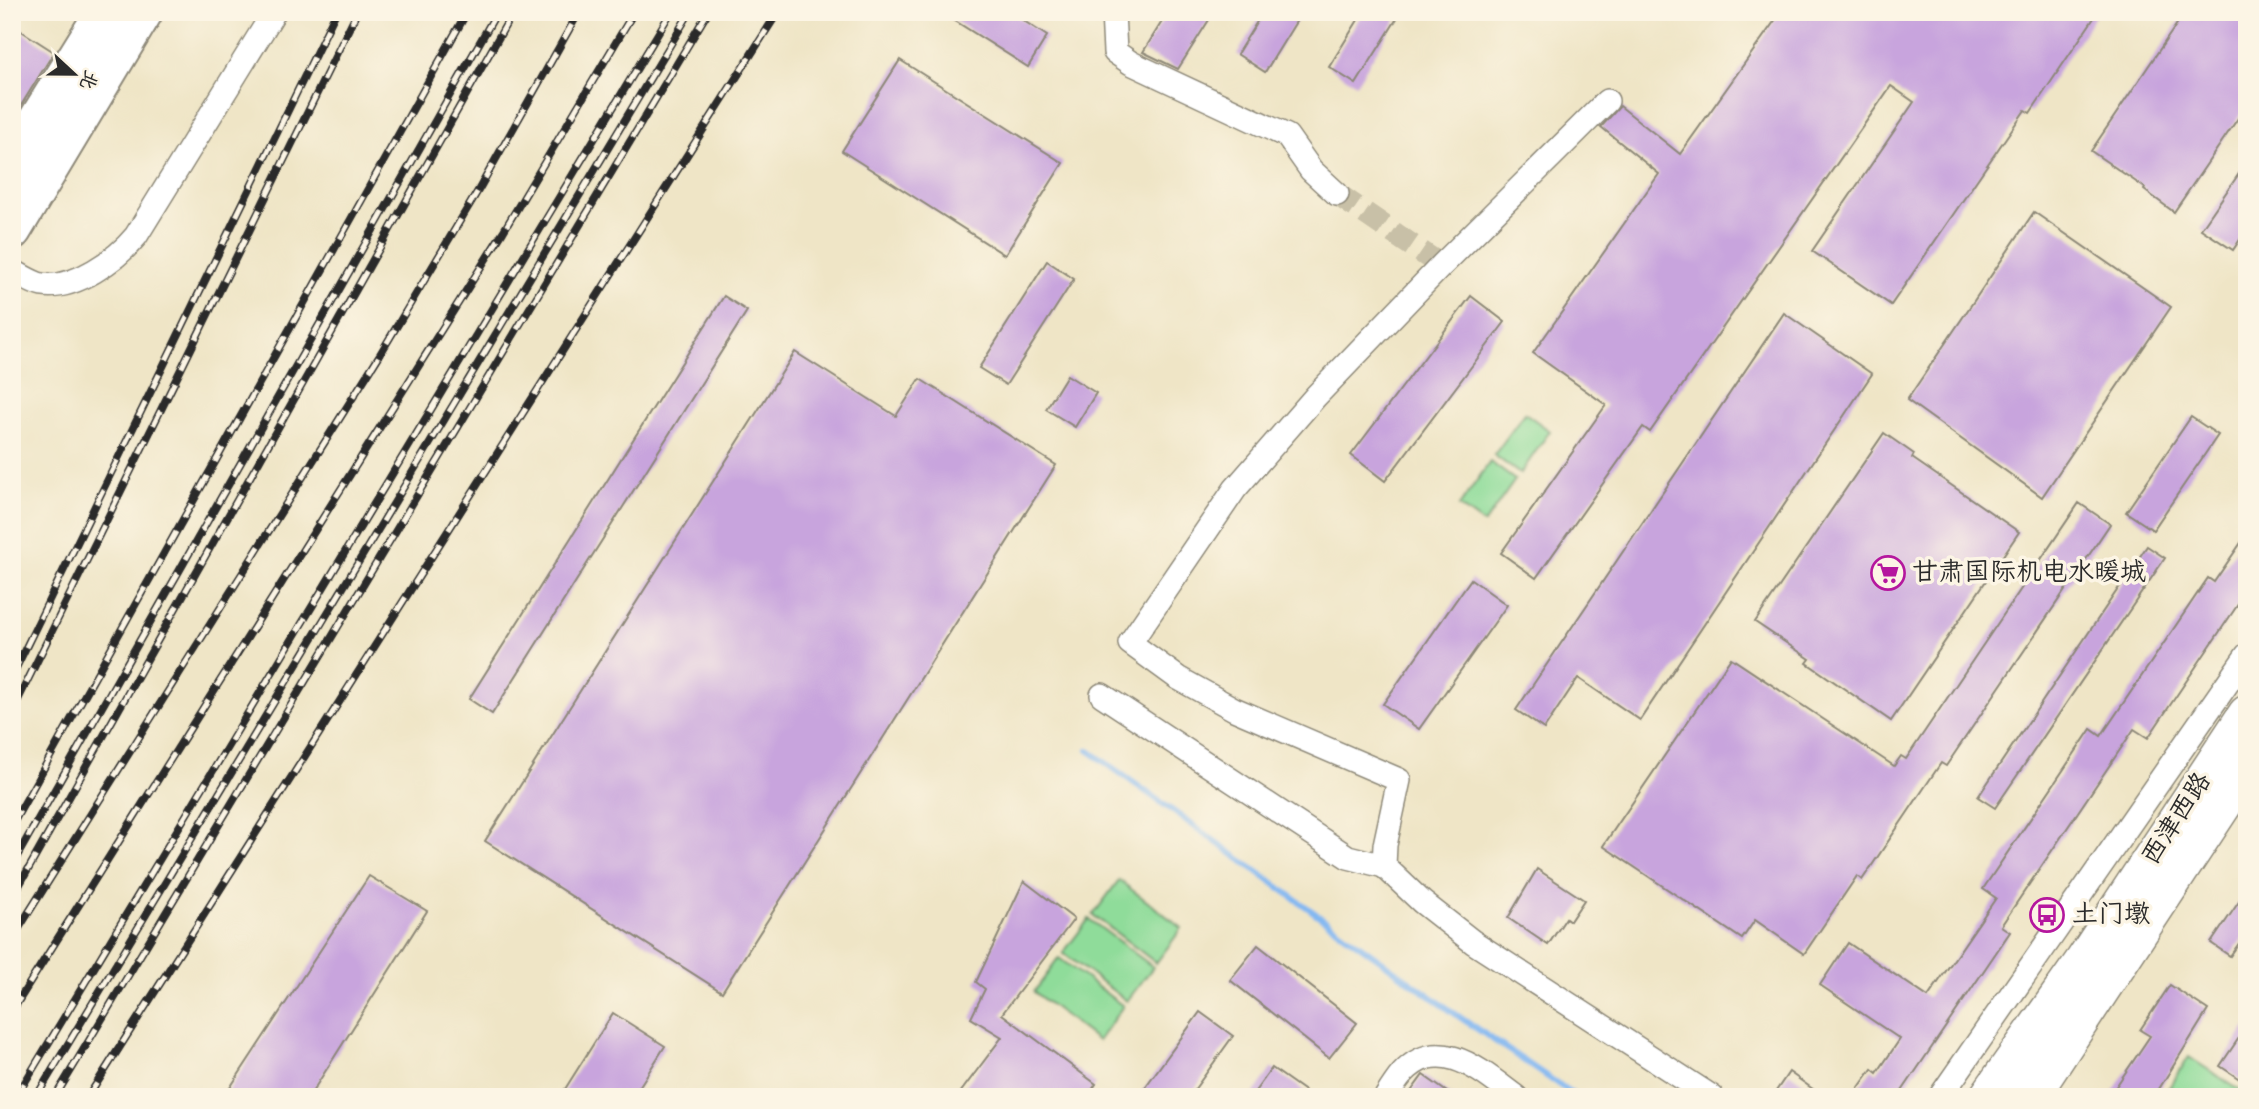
<svg xmlns="http://www.w3.org/2000/svg" width="2259" height="1109" viewBox="0 0 2259 1109" font-family="Mynerve,'LXGW WenKai TC',sans-serif">
  <style>
    .green { fill: #8fdc9a; stroke: #5d8462; stroke-width: 2 }
    .lines { fill: none; stroke-linecap: round; stroke-linejoin: round }
    .stream { stroke: #83b8f1; stroke-width: 6 }
    .building { fill: #c8a4dd }
    .minor-tunnel { stroke: #c8c0a7; stroke-width: 23; stroke-dasharray: 23 11; stroke-linecap: butt }
    .minor-casing { stroke: #8d8878; stroke-width: 26 }
    .primary-casing { stroke: #8d8878; stroke-width: 40 }
    .trunk-casing { stroke: #8d8878; stroke-width: 42 }
    .minor { stroke: #fff; stroke-width: 23 }
    .primary { stroke: #fff; stroke-width: 37 }
    .trunk { stroke: #fff; stroke-width: 38 }
    .rail-casing { stroke: #2b2b2b; stroke-width: 8 }
    .rail { stroke: #fcf5e5; stroke-width: 5; stroke-dasharray: 16; stroke-linecap: butt }
    .labels { text-anchor: middle; dominant-baseline: central; stroke-width: 7; stroke-linejoin: round; paint-order: stroke }
    .poi-label { font-size: 26px; fill: #2b2b2b; stroke: #fcf5e5; text-anchor: start }
    .street-label { font-size: 26px; fill: #2b2b2b; stroke: #fcf5e5 }
  </style>
  <rect width="100%" height="100%" fill="#fcf5e5"/>
  <filter id="ink" filterUnits="userSpaceOnUse"><feTurbulence type="fractalNoise" baseFrequency=".0143" numOctaves="2"/><feDisplacementMap in="SourceGraphic" scale="14" xChannelSelector="R" yChannelSelector="G"/><feConvolveMatrix kernelMatrix="1 2 1 2 8 2 1 2 1" color-interpolation-filters="sRGB"/></filter>
  <filter id="wash" filterUnits="userSpaceOnUse"><feTurbulence type="fractalNoise" baseFrequency=".00686" numOctaves="4" result="noise"/><feDisplacementMap in="SourceGraphic" scale="28" xChannelSelector="R" yChannelSelector="G"/><feGaussianBlur stdDeviation="1.57" result="paint"/><feColorMatrix in="noise" values="0 0 0 0 0 0 0 0 0 0 0 0 0 0 0 0 0 1.4 0 .05"/><feComposite in="paint" operator="in"/></filter>
  <g filter="url(#wash)">
    <rect width="100%" height="100%" fill="#efe5c6"/>
    <!-- green -->
    <g class="green">
      <polygon points="1525,413 1550,431 1520,474 1494,455"/>
      <polygon points="1490,462 1515,480 1484,524 1459,506"/>
      <polygon points="1119,880 1182,928 1156,963 1093,915"/>
      <polygon points="1089,919 1153,967 1127,1001 1063,953"/>
      <polygon points="1059,958 1123,1006 1098,1041 1034,992"/>
      <polygon points="2189,1057 2247,1095 2247,1097 2163,1097"/>
    </g>
    <g class="lines">
      <!-- stream -->
      <polyline class="stream" points="1088,750 1461,1018 1577,1097"/>
    </g>
    <g id="blocks">
      <!-- building -->
      <g class="building">
        <polygon points="941,12 1010,12 1047,36 1028,67"/>
        <polygon points="1168,12 1214,12 1178,69 1143,52"/>
        <polygon points="1263,12 1302,12 1265,72 1237,54"/>
        <polygon points="1363,12 1401,12 1356,84 1329,67"/>
        <polygon points="1781,12 2098,12 2030,113 2025,110 1891,305 1812,251 1914,102 1891,86 1650,432 1643,427 1536,578 1501,553 1606,405 1533,353 1659,174 1601,127 1620,106 1680,154"/>
        <polygon points="2185,12 2247,12 2247,105 2174,212 2144,190 2145,188 2091,151"/>
        <polygon points="12,25 54,52 20,107 12,102"/>
        <polygon points="900,60 1063,163 1005,255 842,151"/>
        <polygon points="2247,162 2247,229 2233,250 2201,229"/>
        <polygon points="2034,212 2171,307 2042,497 1907,400"/>
        <polygon points="1047,261 1074,279 1006,385 979,368"/>
        <polygon points="724,296 747,311 492,714 469,699"/>
        <polygon points="1471,296 1505,322 1385,481 1351,455"/>
        <polygon points="1784,313 1872,374 1640,720 1578,678 1544,729 1516,710"/>
        <polygon points="795,352 896,416 920,379 1056,465 722,992 485,841"/>
        <polygon points="1067,375 1096,393 1075,427 1046,409"/>
        <polygon points="2191,417 2218,435 2153,530 2126,512"/>
        <polygon points="1884,433 1914,454 1912,458 2019,532 1891,721 1807,663 1810,659 1755,622"/>
        <polygon points="2079,503 2110,524 1946,766 1941,763 1862,880 1857,876 1804,954 1755,920 1742,939 1603,846 1731,658 1894,766 1901,756 1906,759"/>
        <polygon points="2247,534 2247,591 2148,738 2134,729 2001,926 2010,932 1898,1097 1852,1097 1872,1069 1877,1073 1900,1039 1820,985 1848,943 1928,997 1996,898 1983,889 2091,729 2101,736 2208,578 2214,582"/>
        <polygon points="2147,546 2165,558 1995,808 1978,797"/>
        <polygon points="1471,579 1507,605 1419,729 1383,704"/>
        <polygon points="1537,869 1584,900 1570,921 1566,918 1548,945 1508,918"/>
        <polygon points="369,876 427,911 309,1097 224,1097"/>
        <polygon points="1024,881 1074,919 1002,1014 1096,1084 1087,1097 957,1097 1002,1037 971,1018 985,989 976,982"/>
        <polygon points="2247,890 2247,932 2230,956 2211,943"/>
        <polygon points="1258,945 1357,1023 1329,1058 1230,980"/>
        <polygon points="2170,985 2208,1010 2154,1097 2109,1097 2150,1036 2140,1030"/>
        <polygon points="1200,1012 1233,1036 1189,1097 1138,1097"/>
        <polygon points="613,1013 665,1046 633,1097 560,1097"/>
        <polygon points="2247,1026 2247,1084 2220,1066"/>
        <polygon points="1272,1068 1313,1097 1251,1097"/>
        <polygon points="1789,1072 1824,1097 1772,1097"/>
        <polygon points="1423,1075 1454,1097 1407,1097"/>
      </g>
    </g>
  </g>
  <g filter="url(#ink)">
    <use href="#blocks" fill-opacity="0" stroke="#8d8878" stroke-width="2"/>
    <g class="lines">
      <!-- minor-tunnel -->
      <polyline class="minor-tunnel" points="1337,194 1433,260"/>
      <!-- minor casing -->
      <g class="minor-casing">
        <g id="minor">
          <polyline points="1113,12 1115,52 1131,63 1287,136 1311,170 1337,194"/>
          <polyline points="1607,101 1442,265 1316,396 1235,489 1130,643 1178,678 1234,709 1399,780 1385,845 1384,866 1422,902 1473,942 1712,1097"/>
          <path d="M12,271C21,275 32,283 42,285C75,290 117,259 136,236L274,12"/>
          <polyline points="1102,695 1348,857 1384,866"/>
          <path d="M1386,1097C1391,1089 1396,1081 1402,1074C1440,1032 1483,1073 1516,1097"/>
          <polyline points="1940,1097 2247,655"/>
        </g>
      </g>
      <!-- primary casing -->
      <g class="primary-casing">
        <g id="primary">
          <polyline points="1988,1097 2084,961 2247,714"/>
          <polyline points="2030,1097 2247,768"/>
        </g>
      </g>
      <!-- trunk casing -->
      <g class="trunk-casing">
        <g id="trunk">
          <polyline points="12,162 105,12"/>
          <polyline points="12,230 143,12"/>
        </g>
      </g>
      <!-- minor -->
      <use href="#minor" class="minor"/>
      <!-- primary -->
      <use href="#primary" class="primary"/>
      <!-- trunk -->
      <use href="#trunk" class="trunk"/>
      <!-- rail casing -->
      <g class="rail-casing">
        <g id="rail">
          <polyline points="12,676 336,12"/>
          <polyline points="12,712 357,12"/>
          <polyline points="12,825 467,12"/>
          <polyline points="12,865 497,12"/>
          <polyline points="12,898 513,12"/>
          <polyline points="12,939 379,356 479,189 579,12"/>
          <polyline points="12,1011 503,232 634,12"/>
          <polyline points="16,1097 671,12"/>
          <polyline points="36,1097 690,12"/>
          <polyline points="55,1097 708,12"/>
          <polyline points="88,1097 778,12"/>
        </g>
      </g>
      <!-- rail -->
      <use href="#rail" class="rail"/>
    </g>
  </g>
  <!-- icons -->
  <defs>
    <g id="supermarket-ring" transform="scale(1.75)"><circle r="9.5" fill="#fcf5e5" stroke="#b5179e" stroke-width="1.5"/><path d="M-6-5.5h2.5l.6 2H6L4.5 2H-2.5L-4.4-4H-6ZM-1.5 3.2a1.3 1.3 0 1 0 .1 0ZM3 3.2a1.3 1.3 0 1 0 .1 0Z" fill="#b5179e"/></g>
    <g id="bus-ring" transform="scale(1.75)"><circle r="9.5" fill="#fcf5e5" stroke="#b5179e" stroke-width="1.5"/><path d="M-5-6H5V4H4V6H2V4H-2V6H-4V4H-5ZM-3.5-4V0h7V-4ZM-3.5 1.2v1.5H-2V1.2ZM2 1.2v1.5H3.5V1.2Z" fill="#b5179e"/></g>
  </defs>
  <g fill-rule="evenodd">
    <use href="#supermarket-ring" x="1888" y="573"/>
    <use href="#bus-ring" x="2047" y="915"/>
  </g>
  <g class="labels">
    <!-- poi labels -->
    <g class="poi-label">
      <text x="1912" y="573">甘肃国际机电水暖城</text>
      <text x="2072" y="915">土门墩</text>
    </g>
    <!-- street labels -->
    <g class="street-label">
      <text transform="translate(2177 819) rotate(-57)">西津西路</text>
    </g>
  </g>
  <!-- margin -->
  <rect width="2259" height="1109" fill="none" stroke="#fcf5e5" stroke-width="42"/>
  <!-- north arrow -->
  <g transform="translate(74 74) rotate(112)" stroke="#fcf5e5" stroke-width="5" paint-order="stroke">
  <path d="M0-5L12 26L0 18L-12 26Z" fill="#2b2b2b"/>
  <text y="-10" font-size="19" font-weight="bold" text-anchor="middle" fill="#2b2b2b">北</text>
  </g>
</svg>
